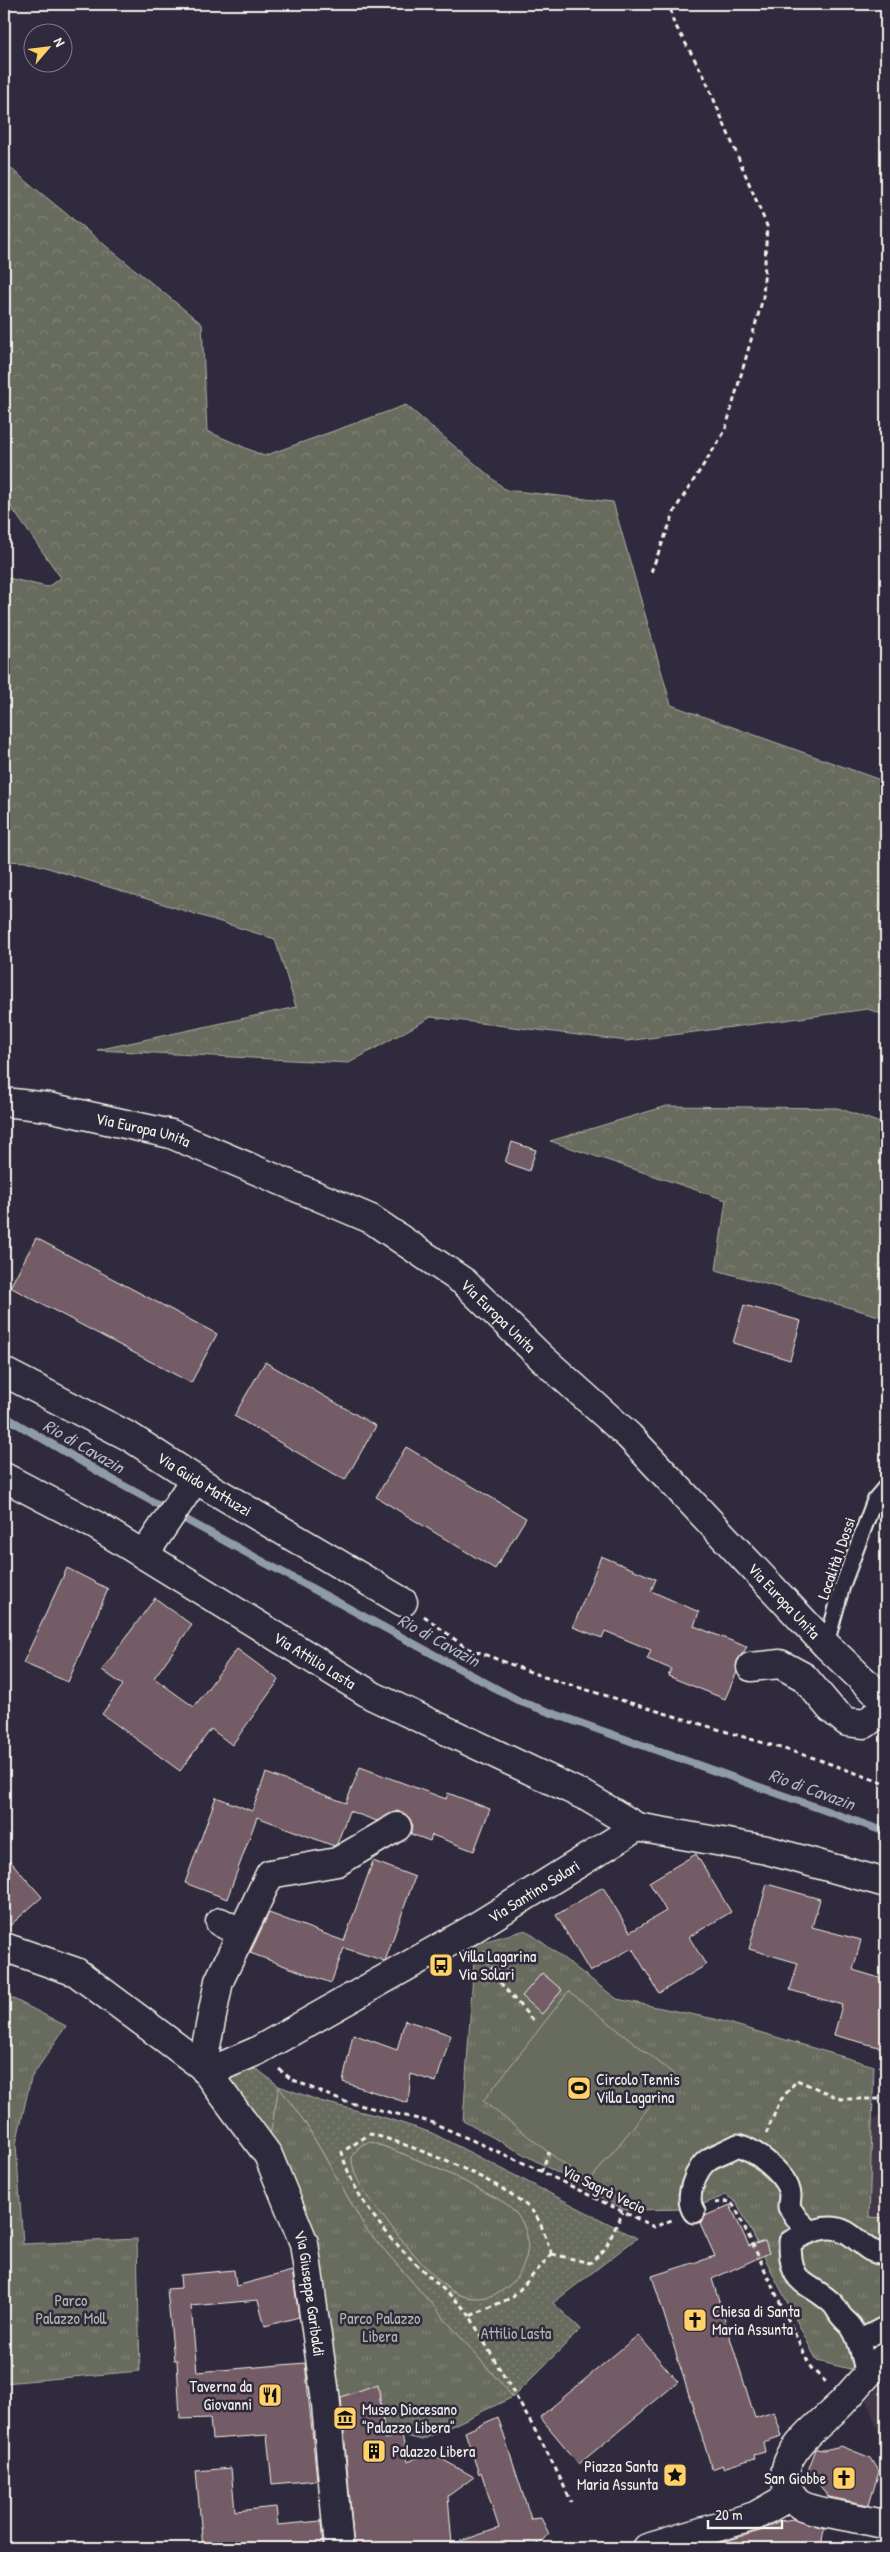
<svg xmlns="http://www.w3.org/2000/svg" width="890" height="2552" viewBox="0 0 890 2552" font-family="'Patrick Hand',sans-serif">
  <style>
    .built { fill: #433949 }
    .grass { fill: url(#grass-tufts); stroke: #aeaea3 }
    .forest { fill: url(#forest-crowns); stroke: #aeaea3 }
    .garden { fill: url(#garden-dots); stroke: #aeaea3; fill-rule: evenodd }
    .pitch { fill: #686c5e; stroke: #aeaea3 }
    .lines { fill: none; stroke-linecap: round; stroke-linejoin: round }
    .stream { stroke: #909ca5; stroke-width: 8 }
    .building { fill: #735b65; stroke: #f4f1e8 }
    .service-casing { stroke: #f4f1e8; stroke-width: 18 }
    .pedestrian-casing { stroke: #f4f1e8; stroke-width: 25 }
    .minor-casing { stroke: #f4f1e8; stroke-width: 31 }
    .secondary-casing { stroke: #f4f1e8; stroke-width: 31 }
    .path { stroke: #f4f1e8; stroke-width: 3; stroke-dasharray: 5 4; stroke-linecap: butt }
    .service { stroke: #2f2a3d; stroke-width: 14 }
    .pedestrian { stroke: #2f2a3d; stroke-width: 21 }
    .minor { stroke: #2f2a3d; stroke-width: 28 }
    .secondary { stroke: #2f2a3d; stroke-width: 28 }
    .labels { text-anchor: middle; dominant-baseline: central; stroke-width: 5; stroke-linejoin: round; paint-order: stroke }
    .street-label { font-size: 16px; fill: #f4f1e8; stroke: #2f2a3d }
    .poi-label { font-size: 16px; fill: #f4f1e8; stroke: #2f2a3d; text-anchor: start }
    .park-label { font-size: 16px; fill: #b5b5aa; stroke: #2f2a3d }
    .water-label { font-size: 18px; font-style: italic; fill: #b2b8bc; stroke: #2f2a3d }
  </style>
  <defs>
    <pattern id="grass-tufts" width="24" height="20" patternUnits="userSpaceOnUse" patternTransform="scale(1.25)"><rect width="24" height="20" fill="#686c5e"/><path d="M3 7l-1-3M5 7V3M7 7l1-3M15 17l-1-3M17 17v-4M19 17l1-3" fill="none" stroke="#7e8175"/></pattern>
    <pattern id="forest-crowns" width="20" height="18" patternUnits="userSpaceOnUse" patternTransform="scale(1.25)"><rect width="20" height="18" fill="#686c5e"/><path d="M2 6a3 3 0 1 1 6 0M12 15a3 3 0 1 1 6 0" fill="none" stroke="#7e8175"/></pattern>
    <pattern id="garden-dots" width="8" height="8" patternUnits="userSpaceOnUse" patternTransform="scale(1.25)"><rect width="8" height="8" fill="#686c5e"/><path d="M2 2h.1M6 6h.1" fill="none" stroke="#7e8175" stroke-width="1.8" stroke-linecap="round"/></pattern>
  </defs>
  <rect width="100%" height="100%" fill="#2f2a3d"/>
  <filter id="ink" filterUnits="userSpaceOnUse"><feTurbulence type="fractalNoise" baseFrequency=".02" numOctaves="2"/><feDisplacementMap in="SourceGraphic" scale="10" xChannelSelector="R" yChannelSelector="G"/><feConvolveMatrix kernelMatrix="1 2 1 2 8 2 1 2 1" color-interpolation-filters="sRGB"/></filter>
  <g filter="url(#ink)">
    <!-- built -->
    <g class="built">
      <polygon points="886,2114 886,2166 882,2166 879,2213 886,2213 886,2218 869,2218 872,2119"/>
      <polygon points="886,2381 886,2454 867,2400"/>
    </g>
    <!-- grass -->
    <g class="grass">
      <polygon points="526,1930 617,1999 715,2019 874,2066 869,2217 886,2218 886,2333 850,2369 817,2361 737,2203 726,2195 691,2209 625,2210 463,2121 475,1944"/>
      <polygon points="4,1994 66,2026 31,2078 16,2144 23,2244 137,2239 140,2371 4,2383"/>
      <polygon points="279,2086 306,2124 366,2229 513,2397 422,2440 402,2435 385,2439 378,2385 333,2400 269,2140"/>
      <path d="M368,2142L375,2143C414,2158 449,2172 486,2193C496,2198 506,2202 514,2211C551,2250 507,2315 458,2294C438,2286 404,2242 389,2224C375,2208 350,2178 352,2156L361,2145Z"/>
    </g>
    <!-- forest -->
    <g class="forest">
      <polygon points="4,163 202,324 207,431 264,456 406,405 506,490 613,502 671,705 886,782 886,1016 868,1009 627,1041 431,1017 349,1063 97,1050 296,1007 275,939 29,862 4,861 4,577 47,587 61,578 4,497"/>
      <polygon points="667,1106 838,1108 886,1125 886,1318 716,1270 726,1200 550,1141"/>
    </g>
    <!-- garden -->
    <path class="garden" d="M240,2068L258,2070L279,2086L320,2101L386,2118L432,2133L637,2238L553,2303L581,2329L513,2397L366,2229L306,2124L279,2087L269,2140L230,2090L232,2073ZM368,2142L375,2143C414,2158 450,2172 486,2193C496,2198 506,2202 514,2211C551,2250 507,2315 457,2294C438,2286 404,2242 389,2224C376,2208 350,2178 352,2156L361,2145Z"/>
    <!-- pitch -->
    <polygon class="pitch" points="569,1991 675,2075 588,2183 483,2101"/>
    <g class="lines">
      <!-- stream -->
      <polyline class="stream" points="4,1416 113,1480 521,1702 886,1832"/>
    </g>
    <!-- building -->
    <g class="building">
      <polygon points="512,1142 536,1150 529,1171 505,1162"/>
      <polygon points="36,1238 217,1334 191,1383 10,1287"/>
      <polygon points="744,1305 801,1321 790,1360 733,1343"/>
      <polygon points="265,1362 376,1426 345,1480 234,1416"/>
      <polygon points="406,1447 526,1518 495,1569 376,1497"/>
      <polygon points="601,1556 656,1579 651,1591 699,1612 694,1626 747,1647 737,1661 737,1672 725,1699 668,1676 671,1669 647,1659 651,1650 605,1631 602,1638 573,1627"/>
      <polygon points="67,1568 108,1589 68,1682 23,1663"/>
      <polygon points="155,1598 192,1625 154,1678 194,1707 237,1649 279,1680 232,1745 211,1729 180,1771 102,1714 123,1685 102,1670"/>
      <polygon points="360,1767 446,1799 448,1793 490,1809 474,1851 432,1835 430,1841 411,1834 413,1826 410,1819 405,1814 397,1811 377,1821 349,1811 337,1844 334,1846 257,1817 227,1899 185,1883 216,1797 252,1811 266,1773 346,1803"/>
      <polygon points="4,1854 42,1897 4,1931"/>
      <polygon points="696,1854 731,1912 689,1937 706,1965 659,1993 632,1948 590,1972 556,1915 603,1887 630,1932 666,1911 649,1882"/>
      <polygon points="373,1861 415,1877 385,1961 344,1948 331,1983 250,1953 269,1913 344,1941"/>
      <polygon points="767,1884 820,1899 812,1927 861,1940 853,1970 886,1980 886,2049 834,2035 842,2005 790,1990 798,1963 749,1949"/>
      <polygon points="542,1973 562,1990 542,2014 522,1996"/>
      <polygon points="405,2020 451,2035 436,2082 411,2074 408,2103 343,2082 353,2034 397,2050"/>
      <polygon points="730,2205 749,2246 765,2241 769,2253 712,2279 755,2418 774,2412 782,2436 763,2442 765,2452 754,2455 755,2458 723,2468 723,2465 712,2469 652,2276 715,2256 700,2223 705,2216"/>
      <polygon points="234,2270 236,2286 292,2271 299,2317 265,2326 258,2300 191,2306 197,2372 305,2363 317,2480 272,2484 267,2435 212,2439 210,2418 180,2419 177,2360 174,2360 167,2289 181,2288 180,2275"/>
      <polygon points="638,2335 678,2382 579,2464 540,2417"/>
      <polygon points="378,2384 385,2439 402,2435 408,2462 429,2452 474,2477 448,2496 452,2544 499,2528 481,2472 479,2474 465,2432 498,2417 531,2519 541,2518 549,2534 542,2542 530,2548 354,2548 341,2397"/>
      <polygon points="841,2446 871,2458 879,2471 869,2505 829,2497 816,2481 806,2476 816,2449 824,2450"/>
      <polygon points="231,2468 235,2511 276,2507 278,2525 321,2521 323,2548 203,2548 196,2471"/>
      <polygon points="794,2519 824,2528 821,2548 701,2548 760,2531 779,2521"/>
    </g>
    <g class="lines">
      <!-- service casing -->
      <g class="service-casing">
        <polyline id="service" points="826,1645 843,1584 875,1499 886,1486"/>
      </g>
      <!-- pedestrian casing -->
      <g class="pedestrian-casing">
        <g id="pedestrian">
          <path d="M694,2212C684,2198 696,2168 709,2159C718,2154 729,2150 738,2145C755,2150 788,2175 790,2195C790,2199 789,2203 789,2207L798,2220L809,2231"/>
          <polyline points="859,2341 886,2327"/>
          <path d="M867,2373C862,2358 861,2341 852,2328C850,2324 845,2321 842,2317C838,2313 837,2308 833,2304C807,2279 790,2289 790,2242C806,2233 828,2222 846,2232C862,2241 865,2253 886,2254"/>
        </g>
      </g>
      <!-- minor casing -->
      <g class="minor-casing">
        <g id="minor">
          <path id="s1" d="M4,1372L130,1437L195,1479L403,1602"/>
          <path id="s2" d="M4,1477L97,1526L373,1696L587,1797L637,1827L767,1850L886,1883"/>
          <polyline points="144,1555 195,1479"/>
          <polyline points="751,1667 780,1664 804,1677 831,1709 847,1722 865,1724 886,1707"/>
          <polyline points="220,1922 241,1933"/>
          <path id="s3" d="M4,1947L76,1972L202,2066L268,2155L304,2243L325,2394L339,2548"/>
          <path id="s4" d="M202,2066L220,2067L257,2051L471,1930L637,1827"/>
          <polyline points="202,2066 219,1981 270,1874 337,1862 397,1827"/>
          <path d="M886,2356C870,2370 857,2387 842,2403C825,2420 798,2439 788,2462C782,2476 787,2497 801,2505C815,2513 867,2519 886,2525"/>
          <polyline points="647,2548 755,2516 792,2495"/>
        </g>
      </g>
      <!-- secondary casing -->
      <g class="secondary-casing">
        <g id="secondary">
          <path id="s5" d="M4,1102L48,1107L171,1134L371,1219L464,1282L542,1358L629,1436L826,1645L886,1702"/>
        </g>
      </g>
      <!-- path -->
      <g class="path">
        <polyline points="651,572 676,508 725,431 763,298 767,226 704,76 673,21 670,4"/>
        <polyline points="424,1616 465,1647 544,1677 814,1758 886,1784"/>
        <polyline points="483,1951 498,1980 535,2023"/>
        <polyline points="279,2069 291,2079 342,2101 431,2122 528,2165 654,2227 672,2220"/>
        <polyline points="766,2134 780,2101 797,2080 841,2099 882,2099 886,2096"/>
        <polyline points="541,2172 549,2152"/>
        <polyline points="715,2203 730,2201 736,2209 811,2368 826,2382"/>
        <path d="M552,2254L513,2297L470,2316C503,2378 543,2437 571,2502"/>
        <polyline points="552,2254 590,2263 605,2249 623,2212"/>
        <path d="M470,2316C458,2300 443,2290 429,2276C394,2244 353,2200 342,2152L370,2134C408,2143 508,2183 533,2212C542,2222 546,2241 552,2254"/>
      </g>
      <!-- service -->
      <use href="#service" class="service"/>
      <!-- pedestrian -->
      <use href="#pedestrian" class="pedestrian"/>
      <!-- minor -->
      <use href="#minor" class="minor"/>
      <!-- secondary -->
      <use href="#secondary" class="secondary"/>
    </g>
  </g>
  <!-- icons -->
  <defs>
    <g id="bus-square" transform="scale(1.25)"><rect x="-9" y="-9" width="18" height="18" rx="4" fill="#ffd166" stroke="#2f2a3d"/><path d="M-5-6H5V4H4V6H2V4H-2V6H-4V4H-5ZM-3.5-4V0h7V-4ZM-3.5 1.2v1.5H-2V1.2ZM2 1.2v1.5H3.5V1.2Z" fill="#111"/></g>
    <g id="stadium-square" transform="scale(1.25)"><rect x="-9" y="-9" width="18" height="18" rx="4" fill="#ffd166" stroke="#2f2a3d"/><path d="M0-5a6.5 5 0 1 0 0 10a6.5 5 0 1 0 0-10ZM-3.5-1.8h7v3.6h-7Z" fill="#111"/></g>
    <g id="church-square" transform="scale(1.25)"><rect x="-9" y="-9" width="18" height="18" rx="4" fill="#ffd166" stroke="#2f2a3d"/><path d="M-1.2-6h2.4v3.5h3.3v2.4h-3.3V6h-2.4V-.1h-3.3v-2.4h3.3Z" fill="#111"/></g>
    <g id="restaurant-square" transform="scale(1.25)"><rect x="-9" y="-9" width="18" height="18" rx="4" fill="#ffd166" stroke="#2f2a3d"/><path d="M-5-6h1v4h1v-4h1v4h1v-4h1v5L-1.5 .5V6h-2V.5L-5-1ZM5-6V6H3V1.5H1.5Q1.5-4 5-6Z" fill="#111"/></g>
    <g id="museum-square" transform="scale(1.25)"><rect x="-9" y="-9" width="18" height="18" rx="4" fill="#ffd166" stroke="#2f2a3d"/><path d="M0-6L6-3V-2H-6V-3ZM-5-1h2V3h-2ZM-1-1h2V3h-2ZM3-1h2V3H3ZM-6 4H6V6H-6Z" fill="#111"/></g>
    <g id="building-square" transform="scale(1.25)"><rect x="-9" y="-9" width="18" height="18" rx="4" fill="#ffd166" stroke="#2f2a3d"/><path d="M-4-6H4V6H1V3H-1V6H-4ZM-2.5-4.3h1.7v1.8h-1.7ZM.8-4.3h1.7v1.8H.8ZM-2.5-1h1.7V.8h-1.7ZM.8-1h1.7V.8H.8Z" fill="#111"/></g>
    <g id="sight-square" transform="scale(1.25)"><rect x="-9" y="-9" width="18" height="18" rx="4" fill="#ffd166" stroke="#2f2a3d"/><path d="M0-6L1.8-2.2L6-1.7L2.9 1.2L3.7 5.4L0 3.3L-3.7 5.4L-2.9 1.2L-6-1.7L-1.8-2.2Z" fill="#111"/></g>
  </defs>
  <g fill-rule="evenodd">
    <use href="#bus-square" x="441" y="1965"/>
    <use href="#stadium-square" x="579" y="2088"/>
    <use href="#church-square" x="695" y="2320"/>
    <use href="#restaurant-square" x="270" y="2395"/>
    <use href="#museum-square" x="345" y="2418"/>
    <use href="#building-square" x="374" y="2451"/>
    <use href="#sight-square" x="675" y="2475"/>
    <use href="#church-square" x="844" y="2478"/>
  </g>
  <g class="labels">
    <!-- street labels -->
    <g class="street-label">
      <text stroke="none"><textPath href="#s5" startOffset="142">Via Europa Unita</textPath></text>
      <text stroke="none"><textPath href="#s5" startOffset="548">Via Europa Unita</textPath></text>
      <text stroke="none"><textPath href="#s1" startOffset="230">Via Guido Mattuzzi</textPath></text>
      <text transform="translate(836 1558) rotate(-71)">Località I Dossi</text>
      <text stroke="none"><textPath href="#s5" startOffset="952">Via Europa Unita</textPath></text>
      <text stroke="none"><textPath href="#s2" startOffset="361">Via Attilio Lasta</textPath></text>
      <text stroke="none"><textPath href="#s4" startOffset="378">Via Santino Solari</textPath></text>
      <text transform="translate(604 2189) rotate(26)">Via Sagrà Vecio</text>
      <text stroke="none"><textPath href="#s3" startOffset="490">Via Giuseppe Garibaldi</textPath></text>
    </g>
    <!-- poi labels -->
    <g class="poi-label">
      <text x="458" y="1956">Villa Lagarina<tspan x="458" dy="18">Via Solari</tspan></text>
      <text x="596" y="2079">Circolo Tennis<tspan x="596" dy="18">Villa Lagarina</tspan></text>
      <text x="712" y="2311">Chiesa di Santa<tspan x="712" dy="18">Maria Assunta</tspan></text>
      <text x="252" y="2386" text-anchor="end">Taverna da<tspan x="252" dy="18">Giovanni</tspan></text>
      <text x="362" y="2409">Museo Diocesano<tspan x="362" dy="18">"Palazzo Libera"</tspan></text>
      <text x="392" y="2451">Palazzo Libera</text>
      <text x="658" y="2466" text-anchor="end">Piazza Santa<tspan x="658" dy="18">Maria Assunta</tspan></text>
      <text x="826" y="2478" text-anchor="end">San Giobbe</text>
    </g>
    <!-- park labels -->
    <g class="park-label">
      <text x="71" y="2300">Parco<tspan x="71" dy="18">Palazzo Moll</tspan></text>
      <text x="380" y="2318">Parco Palazzo<tspan x="380" dy="18">Libera</tspan></text>
      <text x="516" y="2333">Attilio Lasta</text>
    </g>
    <!-- water labels -->
    <g class="water-label">
      <text transform="translate(84 1446) rotate(30)">Rio di Cavazin</text>
      <text transform="translate(439 1640) rotate(29)">Rio di Cavazin</text>
      <text transform="translate(812 1789) rotate(20)">Rio di Cavazin</text>
    </g>
  </g>
  <!-- margin -->
  <rect width="890" height="2552" fill="none" stroke="#2f2a3d" stroke-width="20"/>
  <rect x="10" y="10" width="870" height="2532" fill="none" stroke="#f4f1e8" stroke-width="2" filter="url(#ink)"/>
  <!-- north arrow -->
  <g transform="translate(48 48) rotate(62)"><circle r="24" fill="#2f2a3d" stroke="#7e7a81"/>
  <path d="M0-4L9 19L0 12L-9 19Z" fill="#ffd166"/>
  <text y="-8" font-size="14" font-weight="bold" text-anchor="middle" fill="#f4f1e8">N</text>
  </g>
  <!-- scale -->
  <path d="M708 2520v8h74v-8" fill="none" stroke="#f4f1e8" stroke-width="2.5"/>
  <text x="715" y="2520" font-size="15" fill="#f4f1e8" stroke="#2f2a3d" stroke-width="4" paint-order="stroke">20 m</text>
</svg>
